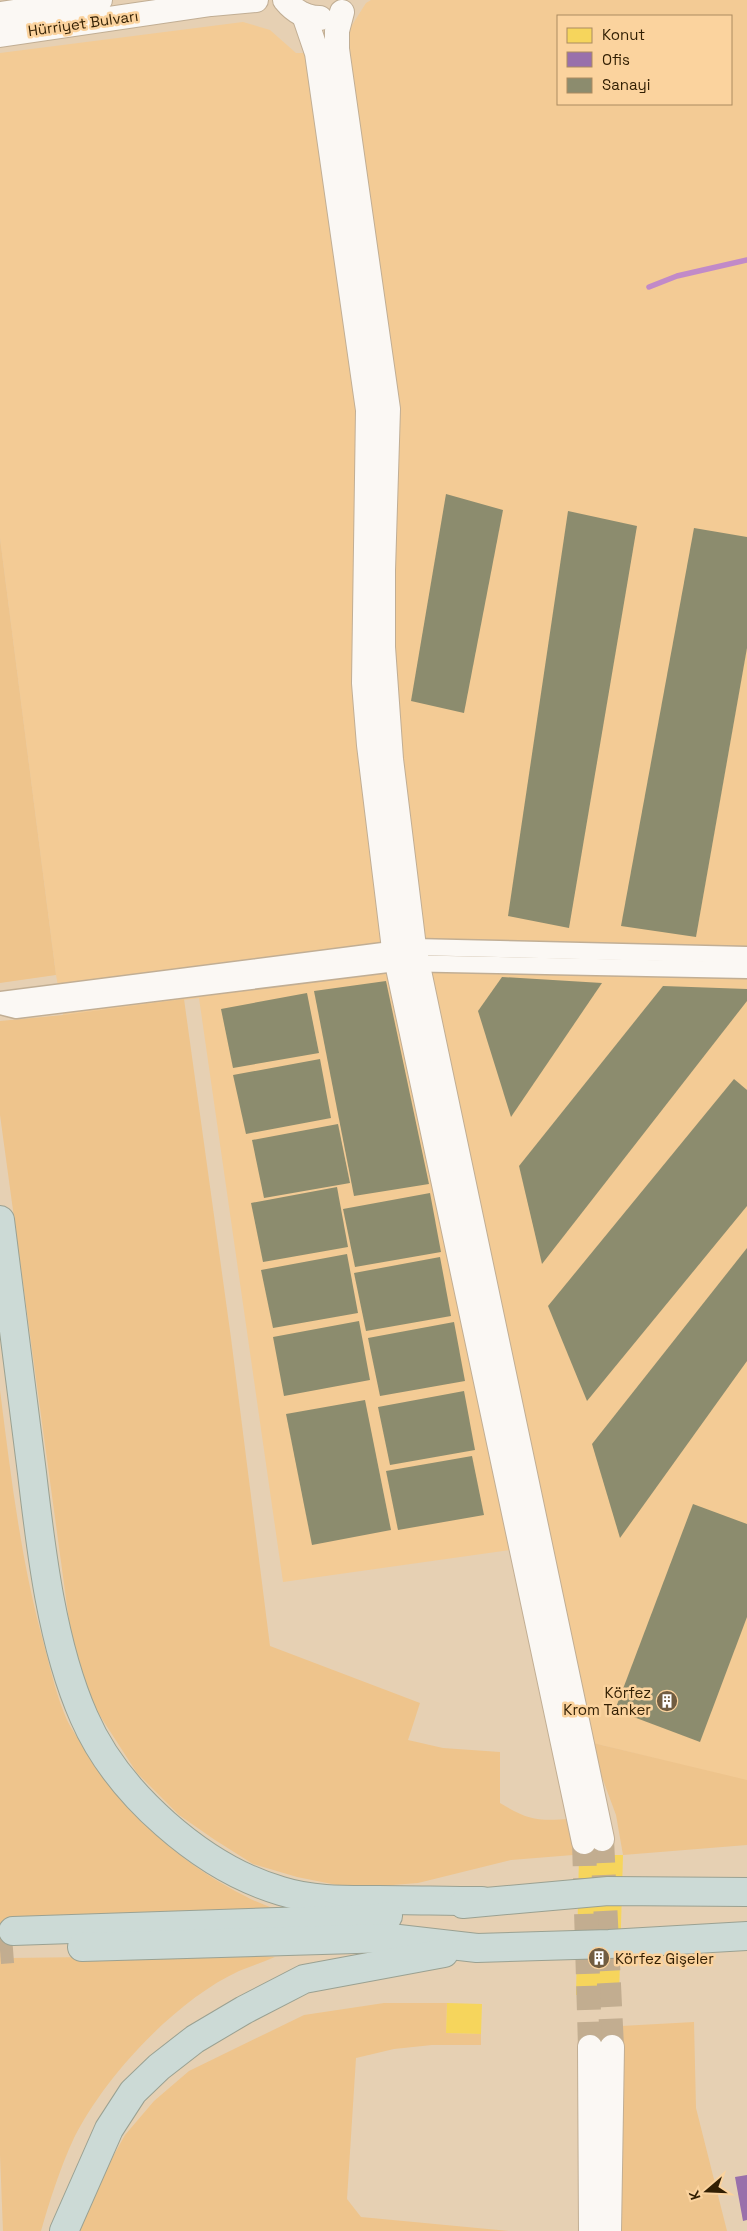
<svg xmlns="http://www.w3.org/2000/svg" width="747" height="2231" viewBox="0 0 747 2231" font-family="'Space Grotesk',sans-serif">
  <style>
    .built { fill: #f3cb95; fill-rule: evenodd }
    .green { fill: #eec48c }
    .homes { fill: #f6d55c }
    .offices { fill: #9970ab }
    .industry { fill: #8c8c6e }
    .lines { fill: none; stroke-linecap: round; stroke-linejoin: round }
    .stream { stroke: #c18ac8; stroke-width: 5.5 }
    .secondary-tunnel { stroke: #c2ad90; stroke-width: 24; stroke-dasharray: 24 12; stroke-linecap: butt }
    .motorway-tunnel { stroke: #c2ad90; stroke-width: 28; stroke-dasharray: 28 14; stroke-linecap: butt }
    .minor-casing { stroke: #c1ae94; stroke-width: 19 }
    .secondary-casing { stroke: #c1ae94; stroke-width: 26 }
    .motorway-casing { stroke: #9aa192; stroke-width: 30 }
    .minor { stroke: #fbf8f4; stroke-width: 16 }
    .secondary { stroke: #fbf8f4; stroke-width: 24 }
    .motorway { stroke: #ccdad6; stroke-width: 28 }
    .labels { text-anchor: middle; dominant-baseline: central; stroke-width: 5; stroke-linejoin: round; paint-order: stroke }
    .street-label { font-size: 15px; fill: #321f03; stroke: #fbd39e }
    .poi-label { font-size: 15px; fill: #321f03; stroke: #fbd39e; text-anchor: end }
  </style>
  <rect width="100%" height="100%" fill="#e6d0b3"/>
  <!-- built -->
  <path class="built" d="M371,0H747V1781L589,1742L546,1545L283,1582L199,998L63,1015L56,975L0,538V53L243,22L270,30L296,53H317L337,49L366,3ZM558,16H731V104H558Z"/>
  <!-- green -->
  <g class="green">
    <polygon points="0,538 56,975 0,983"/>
    <path d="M184,999L231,1338L270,1646L420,1703L408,1740L443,1748L500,1752V1803C528,1820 537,1821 569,1819L573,1855L511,1860L418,1883L380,1886H342L297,1877L253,1864L215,1840L179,1815L137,1773L93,1705L71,1635L0,1115V1021L63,1015Z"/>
    <path d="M0,1390C11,1477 21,1563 45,1648C51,1672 57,1697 67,1720C72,1731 81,1742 87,1752C125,1813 181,1864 245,1896C257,1903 271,1907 283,1912L9,1924L11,1958L241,1955L275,1957C263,1962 251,1966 239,1971C176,2000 105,2076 74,2138C60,2168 50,2200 41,2231H3L0,2155Z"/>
    <polygon points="589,1742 747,1780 747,1845 623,1855 616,1815"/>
    <polygon points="384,2003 447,2003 446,2033 481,2034 481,2045 432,2045 394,2049 356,2058 347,2199 361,2217 509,2231 76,2231 97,2185 125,2135 154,2101 189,2071 304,2015"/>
    <polygon points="694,2022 696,2108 727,2231 613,2231 623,2044 621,2026"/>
  </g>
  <!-- homes -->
  <g class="homes">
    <polygon points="579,1855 623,1855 619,1996 576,1995"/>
    <polygon points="447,2003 482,2004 481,2034 446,2033"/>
  </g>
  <!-- offices -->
  <polygon class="offices" points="747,2175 747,2220 743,2221 735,2177"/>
  <!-- industry -->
  <g class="industry">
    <polygon points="446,494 503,510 464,713 411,701"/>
    <polygon points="568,511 637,526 569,928 508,916"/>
    <polygon points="694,528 747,537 747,648 696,937 621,926"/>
    <polygon points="502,977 602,983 511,1117 478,1011"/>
    <polygon points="386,981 429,1184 354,1196 314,991"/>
    <polygon points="663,986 747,989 747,1001 542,1264 519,1166"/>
    <polygon points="307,993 319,1053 233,1068 221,1009"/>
    <polygon points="320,1059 331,1118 246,1134 233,1075"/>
    <polygon points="734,1079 747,1090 747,1206 587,1401 548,1306"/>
    <polygon points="338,1124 350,1183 264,1198 252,1140"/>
    <polygon points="337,1187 348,1247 263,1262 251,1203"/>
    <polygon points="430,1193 441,1252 355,1267 343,1209"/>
    <polygon points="747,1248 747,1361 620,1538 592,1444"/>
    <polygon points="347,1254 358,1313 273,1328 261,1270"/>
    <polygon points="440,1257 451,1316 366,1331 354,1273"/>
    <polygon points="359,1321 370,1380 284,1396 273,1337"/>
    <polygon points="454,1322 465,1381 380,1396 368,1338"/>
    <polygon points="464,1391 475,1450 390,1465 378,1407"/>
    <polygon points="365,1400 391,1530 312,1545 286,1414"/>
    <polygon points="472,1456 484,1515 398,1530 386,1471"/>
    <polygon points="693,1504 747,1524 747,1617 700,1742 615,1710"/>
  </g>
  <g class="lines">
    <!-- stream -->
    <polyline class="stream" points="649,287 677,276 747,260"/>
    <!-- secondary-tunnel -->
    <g class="secondary-tunnel">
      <polyline points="602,1839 612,2047"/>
      <polyline points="584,1842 590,2047"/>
    </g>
    <!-- motorway-tunnel -->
    <polyline class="motorway-tunnel" points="0,1950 13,1949"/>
    <!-- minor casing -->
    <g class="minor-casing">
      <g id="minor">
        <polyline points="0,1000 414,947 747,955"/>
        <polyline points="0,1006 16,1010 396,963 747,970"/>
      </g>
    </g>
    <!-- secondary casing -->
    <g class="secondary-casing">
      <g id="secondary">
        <path d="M285,0C294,11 305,18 320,18"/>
        <polyline points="342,12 337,31 337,49 388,409 383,570 383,647 391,759 414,947 602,1839"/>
        <polyline points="0,14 100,0"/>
        <polyline points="304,15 317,53 368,410 364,683 369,745 394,949 584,1842"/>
        <polyline points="0,35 211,4 256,0"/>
        <polyline points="590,2047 591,2231"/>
        <polyline points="609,2231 612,2047"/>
      </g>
    </g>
    <!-- motorway casing -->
    <g class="motorway-casing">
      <g id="motorway">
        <path d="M0,1220C11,1304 21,1389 32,1473C41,1551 52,1645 84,1717C117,1793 202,1868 281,1891C313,1901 346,1900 378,1900C413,1900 447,1901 482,1901"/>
        <polyline points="463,1904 608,1891 747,1892"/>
        <polyline points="13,1931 369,1919 388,1916"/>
        <polyline points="82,1947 390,1938 477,1948 609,1944 747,1936"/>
        <polyline points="64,2231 109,2129 133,2092 159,2067 195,2039 244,2010 304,1979 444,1953"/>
      </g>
    </g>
    <!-- minor -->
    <use href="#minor" class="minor"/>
    <!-- secondary -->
    <use href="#secondary" class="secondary"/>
    <!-- motorway -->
    <use href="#motorway" class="motorway"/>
  </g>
  <!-- icons -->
  <defs>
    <g id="building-disc" transform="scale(1.125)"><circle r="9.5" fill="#715d41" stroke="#fbd39e"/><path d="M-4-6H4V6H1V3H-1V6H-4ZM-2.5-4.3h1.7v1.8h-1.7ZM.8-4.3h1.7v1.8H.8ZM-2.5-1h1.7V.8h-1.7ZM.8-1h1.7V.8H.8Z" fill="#fff"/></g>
  </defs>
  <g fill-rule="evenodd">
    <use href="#building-disc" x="667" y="1701"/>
    <use href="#building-disc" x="599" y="1958"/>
  </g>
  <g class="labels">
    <!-- street labels -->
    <g class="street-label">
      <text transform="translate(83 23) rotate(-8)">Hürriyet Bulvarı</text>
    </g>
    <!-- poi labels -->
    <g class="poi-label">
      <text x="651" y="1692">Körfez<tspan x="651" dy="17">Krom Tanker</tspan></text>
      <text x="615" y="1958" text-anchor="start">Körfez Gişeler</text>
    </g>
  </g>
  <!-- legend -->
  <rect x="557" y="15" width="175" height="90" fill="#fbd39e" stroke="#ab8b60"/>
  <rect x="567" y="28" width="25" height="15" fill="#f6d55c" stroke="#ab8b60"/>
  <text x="602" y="40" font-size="15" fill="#321f03">Konut</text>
  <rect x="567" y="52" width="25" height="15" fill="#9970ab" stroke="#ab8b60"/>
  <text x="602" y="65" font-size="15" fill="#321f03">Ofis</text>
  <rect x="567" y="78" width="25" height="15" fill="#8c8c6e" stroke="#ab8b60"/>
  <text x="602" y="90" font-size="15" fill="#321f03">Sanayi</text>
  <!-- north arrow -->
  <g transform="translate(707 2191) rotate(251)" stroke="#fbd39e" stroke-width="4" paint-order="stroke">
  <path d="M0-4L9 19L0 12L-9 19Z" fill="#321f03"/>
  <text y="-8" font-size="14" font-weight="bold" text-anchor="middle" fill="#321f03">K</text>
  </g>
</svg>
